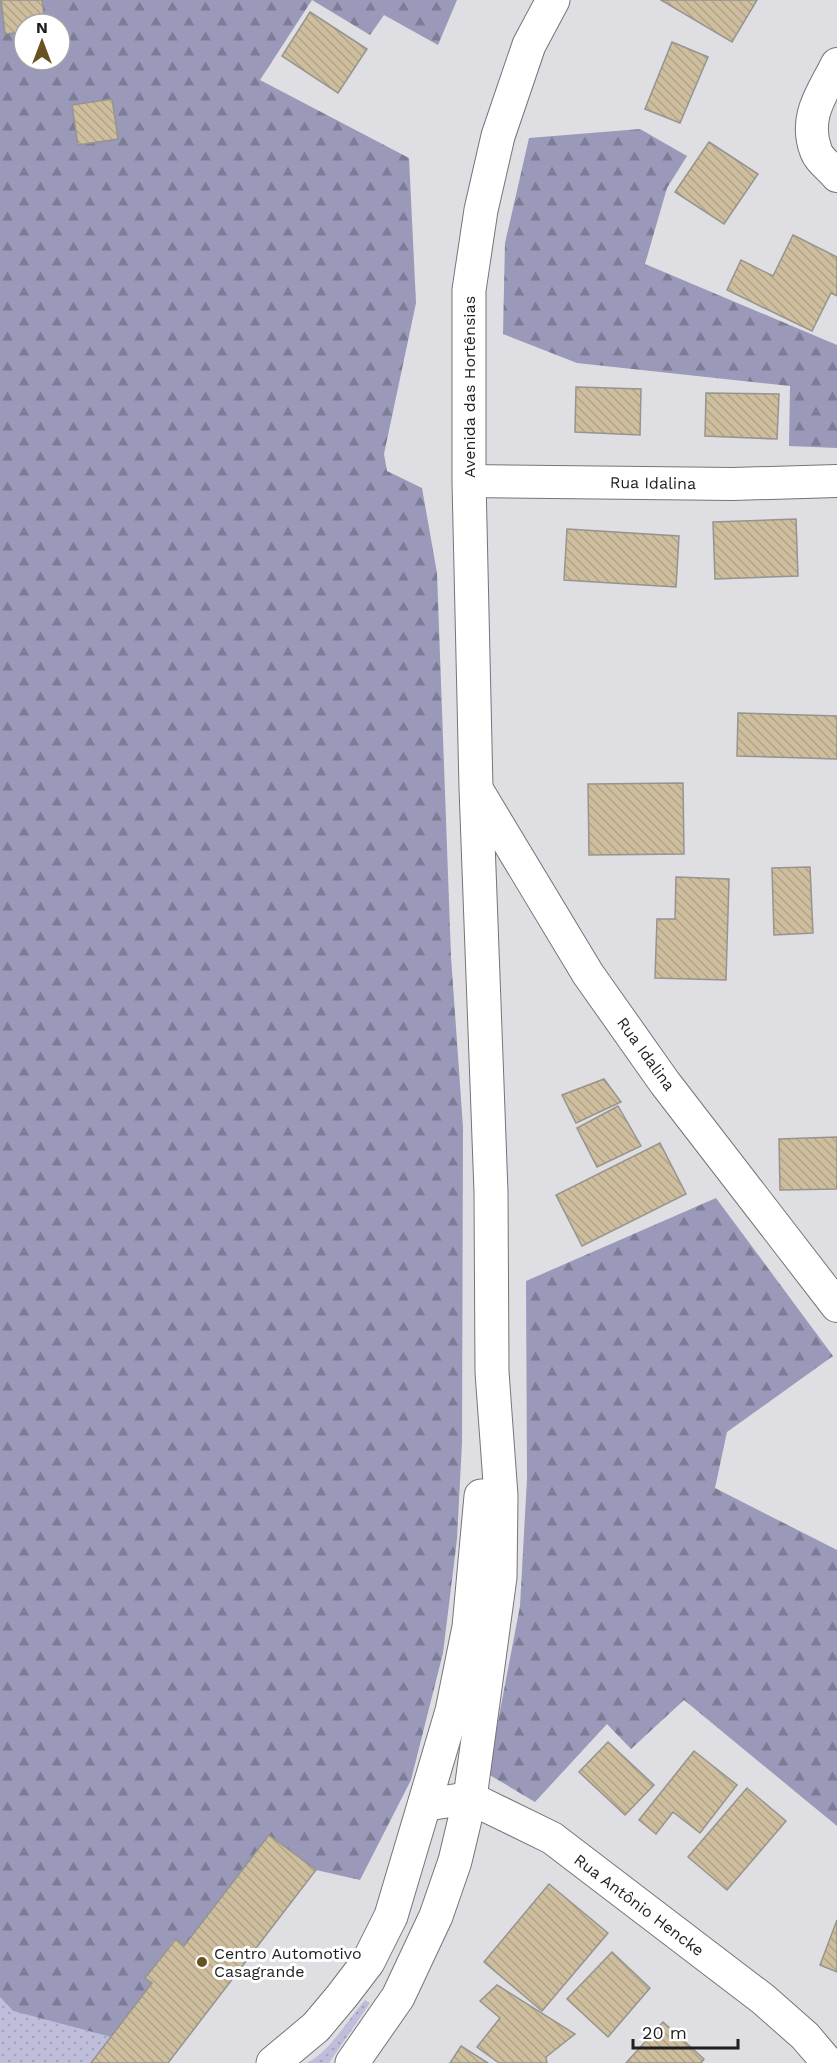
<svg xmlns="http://www.w3.org/2000/svg" width="837" height="2063" viewBox="0 0 837 2063" font-family="'Work Sans',sans-serif">
  <style>
    .grass { fill: url(#grass-dots) }
    .forest { fill: url(#forest-firs); fill-rule: evenodd }
    .building { fill: url(#building-back-hatch); stroke: #96948f; stroke-width: 1.5 }
    .lines { fill: none; stroke-linecap: round; stroke-linejoin: round }
    .minor-casing { stroke: #757579; stroke-width: 34 }
    .primary-casing { stroke: #757579; stroke-width: 35 }
    .minor { stroke: #fff; stroke-width: 32 }
    .primary { stroke: #fff; stroke-width: 33 }
    .poi-dot { fill: #685221; stroke: #fff; stroke-width: 2 }
    .labels { text-anchor: middle; dominant-baseline: central; stroke-width: 6; stroke-linejoin: round; paint-order: stroke }
    .street-label { font-size: 16px; fill: #1f1f21; stroke: #fff }
    .poi-label { font-size: 16px; fill: #1f1f21; stroke: #fff; text-anchor: start }
  </style>
  <defs>
    <pattern id="grass-dots" width="8" height="8" patternUnits="userSpaceOnUse" patternTransform="scale(1.5)"><rect width="8" height="8" fill="#bebedb"/><path d="M2 2h.1M6 6h.1" fill="none" stroke="#a3a3bc" stroke-width="1.8" stroke-linecap="round"/></pattern>
    <pattern id="forest-firs" width="22" height="20" patternUnits="userSpaceOnUse" patternTransform="scale(1.5)"><rect width="22" height="20" fill="#9a99b9"/><path d="M5 1l3.5 6h-7zM16 11l3.5 6h-7z" fill="#7d7c96"/></pattern>
    <pattern id="building-back-hatch" width="6" height="6" patternUnits="userSpaceOnUse" patternTransform="scale(1.5)"><rect width="6" height="6" fill="#cebe9e"/><path d="M-1 5l2 2M0 0l6 6M5-1l2 2" fill="none" stroke="#b0a388"/></pattern>
  </defs>
  <rect width="100%" height="100%" fill="#dedee3"/>
  <!-- grass -->
  <g class="grass">
    <polygon points="0,1997 13,2011 111,2037 91,2063 0,2063"/>
    <path d="M365,2000L370,2003L329,2063H307C331,2050 347,2021 365,2000Z"/>
  </g>
  <!-- forest -->
  <g class="forest">
    <path d="M0,0H457L438,45L384,15L370,35L312,0L260,80L409,158L416,303L384,454L387,471L422,488L437,573L451,957L463,1127L462,1443L457,1539L443,1653L411,1780L360,1880L316,1870L269,1835L184,1946L174,1940L146,1978L152,1983L111,2037L13,2011L0,1997ZM24,24H60V60H24Z"/>
    <polygon points="640,129 687,156 667,188 645,264 837,345 837,448 789,446 790,386 577,363 503,334 505,243 529,138"/>
    <polygon points="716,1198 833,1356 727,1432 715,1488 837,1550 837,1826 684,1700 631,1749 607,1724 535,1802 488,1774 520,1606 527,1479 526,1281"/>
  </g>
  <!-- building -->
  <g class="building">
    <polygon points="1,0 42,0 45,24 24,24 24,32 5,34"/>
    <polygon points="661,0 757,0 732,42"/>
    <polygon points="310,12 367,49 338,93 282,56"/>
    <polygon points="672,42 708,57 680,123 645,109"/>
    <polygon points="112,99 118,139 78,145 72,105"/>
    <polygon points="709,142 758,174 724,224 675,192"/>
    <polygon points="793,235 837,257 837,296 831,293 812,331 727,290 741,260 773,276"/>
    <polygon points="576,387 641,389 640,435 575,432"/>
    <polygon points="706,393 779,394 777,439 705,436"/>
    <polygon points="796,519 798,576 715,579 713,522"/>
    <polygon points="567,529 679,536 676,587 564,580"/>
    <polygon points="738,713 837,716 837,759 737,756"/>
    <polygon points="683,783 684,854 589,855 588,784"/>
    <polygon points="810,867 813,933 774,935 772,868"/>
    <polygon points="676,877 729,879 726,980 655,978 657,919 675,919"/>
    <polygon points="604,1079 621,1102 576,1123 562,1095"/>
    <polygon points="618,1106 641,1146 597,1167 577,1128"/>
    <polygon points="837,1137 837,1189 780,1190 779,1139"/>
    <polygon points="660,1143 686,1194 582,1246 556,1195"/>
    <polygon points="608,1742 654,1785 625,1815 579,1772"/>
    <polygon points="694,1751 737,1785 700,1833 673,1812 656,1834 639,1820"/>
    <polygon points="747,1788 786,1821 727,1890 688,1857"/>
    <polygon points="269,1835 316,1870 168,2063 91,2063 152,1983 145,1978 176,1939 184,1946"/>
    <polygon points="549,1884 608,1933 542,2011 484,1962"/>
    <polygon points="837,1920 837,1972 820,1965"/>
    <polygon points="612,1952 650,1988 608,2037 567,1999"/>
    <polygon points="497,1985 575,2034 546,2057 547,2063 499,2063 477,2047 500,2018 480,2001"/>
    <polygon points="663,2022 704,2059 701,2063 626,2063"/>
    <polygon points="461,2046 488,2063 450,2063"/>
  </g>
  <g class="lines">
    <!-- minor casing -->
    <g class="minor-casing">
      <g id="minor">
        <path d="M837,64C823,93 803,116 816,151C819,160 831,168 837,176"/>
        <polyline points="469,481 733,484 837,481"/>
        <polyline points="476,788 588,974 665,1083 837,1306"/>
        <polyline points="424,1805 470,1798 552,1838 763,1999 805,2036 828,2063"/>
      </g>
    </g>
    <!-- primary casing -->
    <g class="primary-casing">
      <g id="primary">
        <polyline points="273,2063 316,2027 342,1996 368,1962 391,1916 452,1711 469,1627 481,1496"/>
        <polyline points="352,2063 398,1997 436,1916 455,1861 470,1798 500,1577 501,1496 492,1372 491,1192 476,788 469,481 469,290 481,210 498,136 529,45 553,0"/>
      </g>
    </g>
    <!-- minor -->
    <use href="#minor" class="minor"/>
    <!-- primary -->
    <use href="#primary" class="primary"/>
  </g>
  <!-- markers -->
  <circle class="poi-dot" cx="202" cy="1962" r="6"/>
  <g class="labels">
    <!-- street labels -->
    <g class="street-label">
      <text transform="translate(469 387) rotate(-90)">Avenida das Hortênsias</text>
      <text transform="translate(653 483) rotate(1)">Rua Idalina</text>
      <text transform="translate(646 1054) rotate(54)">Rua Idalina</text>
      <text transform="translate(639 1905) rotate(37)">Rua Antônio Hencke</text>
    </g>
    <!-- poi labels -->
    <g class="poi-label">
      <text x="214" y="1953">Centro Automotivo<tspan x="214" dy="18">Casagrande</tspan></text>
    </g>
  </g>
  <!-- north arrow -->
  <g transform="translate(42 42)"><circle r="28" fill="#ffffff" stroke="#a5a5a6" stroke-width="1.5"/>
  <path d="M0-4.5L10 22L0 15L-10 22Z" fill="#685221"/>
  <text y="-9" font-size="16" font-weight="bold" text-anchor="middle" fill="#1f1f21">N</text>
  </g>
  <!-- scale -->
  <path d="M633 2039v9h105v-9" fill="none" stroke="#1f1f21" stroke-width="3"/>
  <text x="642" y="2039" font-size="18" fill="#1f1f21" stroke="#ffffff" stroke-width="4.5" paint-order="stroke">20 m</text>
</svg>
